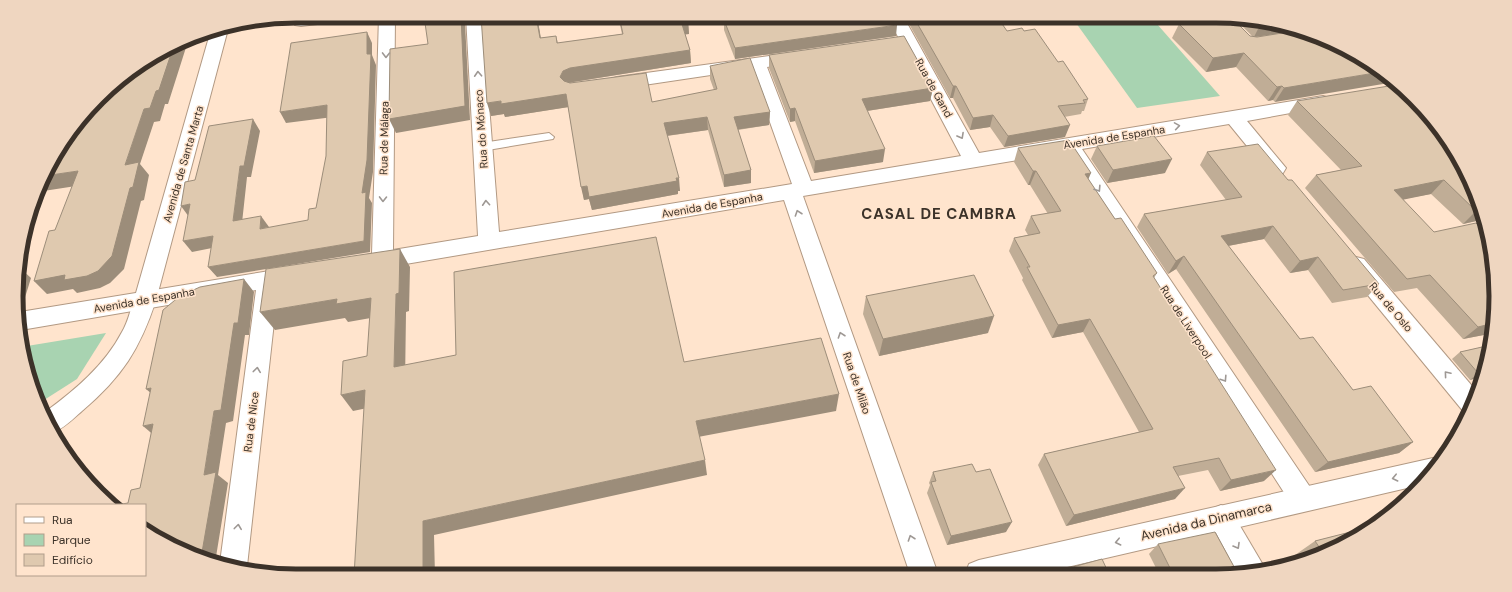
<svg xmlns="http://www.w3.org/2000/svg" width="1512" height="592" viewBox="0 0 1512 592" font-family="'DM Sans',sans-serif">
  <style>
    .green { fill: #a8d3b1 }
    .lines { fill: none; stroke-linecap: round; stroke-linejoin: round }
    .service-casing { stroke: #b29983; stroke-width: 2 }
    .minor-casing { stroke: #b29983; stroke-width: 2 }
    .tertiary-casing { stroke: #b29983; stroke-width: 2 }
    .secondary-casing { stroke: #b29983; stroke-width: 2 }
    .service { fill: #fff; fill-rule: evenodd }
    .minor { fill: #fff; fill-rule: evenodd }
    .tertiary { fill: #fff; fill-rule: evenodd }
    .secondary { fill: #fff; fill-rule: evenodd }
    .wall { fill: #c0ad96; fill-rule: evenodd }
    .shaded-wall { fill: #9c8d7a }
    .building { fill: #dfc9af; stroke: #9c8d7a }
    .oneway { stroke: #9e9894 }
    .labels { text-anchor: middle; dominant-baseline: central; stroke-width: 3; stroke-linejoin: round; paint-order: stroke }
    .street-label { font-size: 11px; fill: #3c3229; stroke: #ffe4cd }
    .near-street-label { font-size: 13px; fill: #3c3229; stroke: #ffe4cd }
    .district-label { font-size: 15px; font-weight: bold; letter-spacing: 1px; fill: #3c3229; stroke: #ffe4cd }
    .rim { fill: none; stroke: #3c3229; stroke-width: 5 }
  </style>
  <rect width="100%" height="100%" fill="#ffe4cd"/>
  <!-- green -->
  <g class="green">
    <polygon points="1071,16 1150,16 1220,96 1137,108"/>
    <polygon points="106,333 77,379 41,402 21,347"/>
  </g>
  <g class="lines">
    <!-- service casing -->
    <g class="service-casing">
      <polygon id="service" points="549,133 554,137 553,139 482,151 477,147 482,143"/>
    </g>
    <!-- minor casing -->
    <g class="minor-casing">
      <g id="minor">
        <polygon points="301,16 350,16 348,19 342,21 301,26 295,25 293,21 295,17"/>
        <polygon points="379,16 395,16 393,250 478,236 466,16 482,16 499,232 792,184 751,69 617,89 611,87 608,83 611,79 617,77 799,52 805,53 808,57 805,61 767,67 811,181 961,156 887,16 903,16 979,153 1323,96 1329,98 1332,102 1329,106 1247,121 1286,168 1283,173 1276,175 1269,173 1229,124 1082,149 1312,490 1316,499 1312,508 1303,511 1294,508 1065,152 803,196 938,574 910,574 784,200 382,268 375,269 367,267 364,261 367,255 372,254"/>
        <path d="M227,27L228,30L226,34C217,36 206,39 197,35L206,31Z"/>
        <polygon points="1356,257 1364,259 1478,393 1468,413 1463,411 1348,271 1345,265 1348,259"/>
        <polygon points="294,267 302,269 305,275 302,281 278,286 247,566 246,568 220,563 256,290 21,330 20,312"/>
        <polygon points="1221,505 1230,509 1266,570 1253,574 1238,574 1208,518 1212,509"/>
      </g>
    </g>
    <!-- tertiary casing -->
    <g class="tertiary-casing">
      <path id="tertiary" d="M227,27L228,29L156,300C140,349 122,377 82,411C73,419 63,429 52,433L45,412C74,391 105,365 122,332C128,322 130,311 134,300L211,30Z"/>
    </g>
    <!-- secondary casing -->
    <g class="secondary-casing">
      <polygon id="secondary" points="1433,458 1440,461 1420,485 1037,574 965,574 969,564 979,560"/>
    </g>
    <!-- service -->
    <use href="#service" class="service"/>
    <!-- minor -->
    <use href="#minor" class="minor"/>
    <!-- tertiary -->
    <use href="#tertiary" class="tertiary"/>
    <!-- secondary -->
    <use href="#secondary" class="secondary"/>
  </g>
  <!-- wall -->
  <g class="wall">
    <polygon points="481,16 537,16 541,38 556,36 558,43 622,34 618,16 686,16 688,20 689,34 685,34 690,50 691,63 573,82 569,83 652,102 714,90 710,79 710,66 770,112 769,125 738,130 751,170 751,183 724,187 708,130 667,136 680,191 678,191 678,194 592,210 589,199 584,200 568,107 505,117 504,114 491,116"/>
    <polygon points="909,16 974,16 977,21 1007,31 1024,31 1058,62 1088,99 1084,111 1082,111 1081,114 1064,117 1065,137 1004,147 990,127 970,130 953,98 950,98 908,22"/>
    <path d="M1235,19L1306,31L1356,53L1275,102L1273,100L1268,101L1236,67L1206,72L1172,38L1179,24L1253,37ZM1292,32L1257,37H1255Z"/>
    <polygon points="724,20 896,36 735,59 724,30"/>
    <polygon points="769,55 933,88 930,101 867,111 883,162 814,173 795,121 790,122 769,68"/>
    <polygon points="1407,93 1436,123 1406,95"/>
    <polygon points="1297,101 1438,126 1485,219 1463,224 1431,194 1403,199 1494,333 1463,339 1417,288 1394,292 1305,188 1316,175 1341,170 1288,115"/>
    <polygon points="1097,146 1165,173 1107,183 1091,159"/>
    <polygon points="1018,148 1088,179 1115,219 1157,273 1154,278 1264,481 1220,491 1208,470 1178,476 1175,499 1066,526 1038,465 1044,454 1139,432 1083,332 1052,338 1022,280 1023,278 1009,251 1014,238 1028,235 1025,230 1031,216 1048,214 1030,185 1028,185 1014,162"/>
    <polygon points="1207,152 1288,180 1379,284 1367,297 1332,303 1308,270 1290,273 1264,239 1228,246 1300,339 1353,390 1413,442 1399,453 1315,472 1176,269 1168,274 1137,227 1144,214 1226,200 1200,165"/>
    <polygon points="866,296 988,333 879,356 863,314"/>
    <polygon points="1491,345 1483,376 1470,380 1452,359 1460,352"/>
    <polygon points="933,472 976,472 1006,532 947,545 927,493 930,485 929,483"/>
    <polygon points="1366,528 1323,555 1286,565 1285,562 1315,541"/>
    <polygon points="1158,544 1238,574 1159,574 1149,554"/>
  </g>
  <!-- shaded-wall -->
  <g class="shaded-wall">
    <polygon points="461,16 463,16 465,23 470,120 396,133 389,119"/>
    <polygon points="536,16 537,16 543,52 540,38"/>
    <polygon points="688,20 689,34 682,35 681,21"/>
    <polygon points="1261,23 1302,30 1254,37"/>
    <polygon points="897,25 896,36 735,59 735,48"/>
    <polygon points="367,32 372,43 372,55 376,65 373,172 369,198 372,203 370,252 217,277 208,267 364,241 362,193"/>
    <polygon points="189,38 168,104 165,104 160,121 154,122 140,164 149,175 144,200 141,201 124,269 110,283 100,288 77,293 73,289 47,294 34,281 130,188 125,165 144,109 156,91 174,45"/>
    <polygon points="690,50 691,63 573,82 566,84 560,77 563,71 570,68"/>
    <polygon points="1244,53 1236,67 1206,72 1213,58"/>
    <polygon points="1381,72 1395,82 1275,102 1284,88"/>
    <polygon points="953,86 956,86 953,98 950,98"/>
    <polygon points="1282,86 1273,100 1268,101 1277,87"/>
    <polygon points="933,88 930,101 860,112 862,99"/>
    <polygon points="566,94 569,107 505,117 504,114 491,116 487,103"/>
    <polygon points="327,105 333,117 286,123 280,112"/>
    <polygon points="795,108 795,121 790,122 790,109"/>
    <polygon points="770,112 769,125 734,130 734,117"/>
    <polygon points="993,115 990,127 970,130 973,118"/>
    <polygon points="707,117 708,130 665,136 664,123"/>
    <polygon points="253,119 260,131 251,177 247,177 241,232 233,221 240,166"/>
    <polygon points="1070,125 1065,137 1004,147 1008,136"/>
    <polygon points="885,149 883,162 814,173 815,161"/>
    <polygon points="1172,159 1165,173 1107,183 1113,170"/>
    <polygon points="751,170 751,183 724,187 724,175"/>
    <polygon points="78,171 89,184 37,192 44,176"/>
    <polygon points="1033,171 1036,171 1030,185 1028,185"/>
    <polygon points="1091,173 1085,187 1085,174"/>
    <polygon points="679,178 680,191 678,191 678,194 592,210 589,199 584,200 581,187"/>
    <polygon points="1444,180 1431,194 1382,204 1394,190"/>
    <polygon points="190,204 189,217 181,206"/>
    <polygon points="1481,209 1485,219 1463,224 1476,211"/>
    <polygon points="261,216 269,227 260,229"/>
    <polygon points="1273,226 1264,239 1212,249 1221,236"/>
    <polygon points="213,236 222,246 192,252 183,241"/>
    <polygon points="400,249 410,267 409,311 406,312 405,384 394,367 396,294"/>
    <polygon points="1184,256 1176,269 1168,274 1176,261"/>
    <polygon points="1318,257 1308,270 1290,273 1300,261"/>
    <polygon points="19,267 31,278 23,304 20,305"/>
    <polygon points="244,279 254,292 249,335 245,335 233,421 226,423 218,475 228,483 215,563 206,561 201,558 204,475 214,411"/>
    <polygon points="371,298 382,316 348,322 345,318 275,330 260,312 337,299"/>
    <polygon points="994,316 988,333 879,356 883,339"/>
    <polygon points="1090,319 1083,332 1052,338 1058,325"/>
    <polygon points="1494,323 1494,333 1463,339 1478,327"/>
    <polygon points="1484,372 1483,376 1470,380 1478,373"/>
    <polygon points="151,388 159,400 146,389"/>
    <polygon points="365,390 377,406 353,411 341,395"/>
    <polygon points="839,394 836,411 698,437 696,421"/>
    <polygon points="153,424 156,437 143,426"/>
    <polygon points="1413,442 1399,453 1315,472 1328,462"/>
    <polygon points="705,460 707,475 434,535 435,576 423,576 423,521"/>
    <polygon points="1276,470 1264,481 1220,491 1231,480"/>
    <polygon points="1185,488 1175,499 1066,526 1074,515"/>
    <polygon points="1012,522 1006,532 947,545 951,536"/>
  </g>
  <!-- building -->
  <g class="building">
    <polygon points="424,16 461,16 465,106 389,119 390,49 428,44"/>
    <polygon points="481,16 536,16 540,38 556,36 557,43 623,34 619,16 686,16 688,20 681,21 690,50 570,68 563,71 560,77 564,81 570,83 646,73 652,102 717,89 710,66 750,58 770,112 734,117 751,170 724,175 707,117 664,123 679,178 676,178 677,181 589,197 587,186 581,187 566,94 501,104 501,101 487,103"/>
    <polygon points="747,16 892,16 897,25 735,48 724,20"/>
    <polygon points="913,16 974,16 977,21 998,18 1007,31 1022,28 1024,31 1035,29 1058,62 1063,61 1088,99 1083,100 1085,103 1058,106 1070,125 1008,136 993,115 973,118 956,86 953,86"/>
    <polygon points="1226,18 1233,19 1250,36 1257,37 1301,30 1306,31 1356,53 1381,72 1284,88 1282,86 1277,87 1244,53 1213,58 1179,24"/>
    <polygon points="367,32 367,54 371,54 367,160 362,193 366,192 364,241 208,267 213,236 183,241 190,204 181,206 185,182 195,180 209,126 253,119 244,166 240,166 233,221 261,216 260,229 308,220 309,209 316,208 326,156 327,105 280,112 291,43"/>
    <polygon points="904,36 933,88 862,99 885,149 815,161 795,108 790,109 769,55"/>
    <polygon points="174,45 159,90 156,91 150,108 144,109 125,165 139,162 133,187 130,188 112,256 98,271 87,276 64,280 65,275 34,281 49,231 55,230 78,171 44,176 53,156 112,85 156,53"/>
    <polygon points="1395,85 1438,126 1467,172 1481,209 1476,211 1444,180 1394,190 1434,232 1476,223 1488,235 1495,277 1494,323 1478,327 1430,275 1407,279 1316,175 1362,166 1297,101"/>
    <polygon points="1154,136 1172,159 1113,170 1097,146"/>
    <polygon points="1069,140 1091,173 1085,174 1115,219 1121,218 1157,273 1153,276 1276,470 1231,480 1219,458 1173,467 1185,488 1074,515 1044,454 1153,429 1090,319 1058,325 1027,267 1030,267 1014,238 1040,233 1031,216 1061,211 1036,171 1033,171 1018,148"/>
    <polygon points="1258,144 1288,180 1292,180 1379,284 1343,290 1318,257 1300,261 1273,226 1221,236 1300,339 1313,337 1353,390 1371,386 1413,442 1328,462 1184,256 1176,261 1144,214 1242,197 1207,152"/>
    <polygon points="656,237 684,362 821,338 839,394 696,421 705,460 423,521 423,576 354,576 365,390 341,395 343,361 367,356 371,298 336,304 337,299 260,312 266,269 400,249 399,293 396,294 394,367 456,355 454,272"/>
    <polygon points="974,275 994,316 883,339 866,296"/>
    <polygon points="244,279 238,323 234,323 221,410 214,411 204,475 216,472 201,558 145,528 145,505 116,505 128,503 131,490 140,488 153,424 143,426 151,388 146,389 163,310 180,296 200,287"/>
    <polygon points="1491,345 1484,372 1478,373 1460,352"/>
    <polygon points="972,464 976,472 990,469 1012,522 951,536 931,482 936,481 933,472"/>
    <polygon points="1366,528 1324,554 1315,541"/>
    <polygon points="1215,532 1238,574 1173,574 1158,544"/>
    <polygon points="1102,559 1109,574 1112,573 1113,574 1047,574"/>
  </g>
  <!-- one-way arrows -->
  <defs><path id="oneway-chevron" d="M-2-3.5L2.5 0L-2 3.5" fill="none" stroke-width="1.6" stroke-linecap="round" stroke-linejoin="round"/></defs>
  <g class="oneway">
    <use href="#oneway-chevron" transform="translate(386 55) rotate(91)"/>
    <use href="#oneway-chevron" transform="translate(478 74) rotate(-93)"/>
    <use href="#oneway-chevron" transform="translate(1177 126) rotate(-9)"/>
    <use href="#oneway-chevron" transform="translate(961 136) rotate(61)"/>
    <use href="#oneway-chevron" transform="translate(1098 189) rotate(57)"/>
    <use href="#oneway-chevron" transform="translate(383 199) rotate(91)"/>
    <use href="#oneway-chevron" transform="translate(486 203) rotate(-94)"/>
    <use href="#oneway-chevron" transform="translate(798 213) rotate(-109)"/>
    <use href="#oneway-chevron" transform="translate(841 335) rotate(-109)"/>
    <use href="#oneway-chevron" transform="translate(257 370) rotate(-83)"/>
    <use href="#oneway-chevron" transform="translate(1447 374) rotate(-130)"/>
    <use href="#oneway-chevron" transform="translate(1224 379) rotate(57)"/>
    <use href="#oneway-chevron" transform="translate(1395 478) rotate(167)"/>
    <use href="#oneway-chevron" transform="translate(238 527) rotate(-83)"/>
    <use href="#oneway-chevron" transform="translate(911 538) rotate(-109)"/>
    <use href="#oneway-chevron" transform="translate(1118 542) rotate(167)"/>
    <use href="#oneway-chevron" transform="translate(1237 546) rotate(60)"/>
  </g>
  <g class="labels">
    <!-- street labels -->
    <g class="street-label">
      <text transform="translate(934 88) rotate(61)">Rua de Gand</text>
      <text transform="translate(481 129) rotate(-94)">Rua do Mónaco</text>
      <text transform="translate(1114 137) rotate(-9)">Avenida de Espanha</text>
      <text transform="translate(384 138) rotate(-89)">Rua de Málaga</text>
      <text transform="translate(183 164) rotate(-74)">Avenida de Santa Marta</text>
      <text transform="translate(712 205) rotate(-10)">Avenida de Espanha</text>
      <text transform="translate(144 300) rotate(-10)">Avenida de Espanha</text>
      <text transform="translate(1391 307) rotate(50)">Rua de Oslo</text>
      <text transform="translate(1186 322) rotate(57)">Rua de Liverpool</text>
      <text transform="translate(857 383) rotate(71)">Rua de Milão</text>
      <text transform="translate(251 422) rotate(-83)">Rua de Nice</text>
    </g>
    <!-- near-street labels -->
    <g class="near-street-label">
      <text transform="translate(1206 521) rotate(-13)">Avenida da Dinamarca</text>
    </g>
    <!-- district labels -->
    <g class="district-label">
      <text x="939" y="214">CASAL DE CAMBRA</text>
    </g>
  </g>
  <!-- crop -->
  <path d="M0 0H1512V592H0ZM296 23H1216A273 273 0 0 1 1489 296V296A273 273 0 0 1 1216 569H296A273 273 0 0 1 23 296V296A273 273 0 0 1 296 23Z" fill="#efd6c0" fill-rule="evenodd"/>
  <path class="rim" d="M296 23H1216A273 273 0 0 1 1489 296V296A273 273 0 0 1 1216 569H296A273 273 0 0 1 23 296V296A273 273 0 0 1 296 23Z"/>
  <!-- legend -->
  <rect x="16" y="504" width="130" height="72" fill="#ffe4cd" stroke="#b19d8b"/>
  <rect x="24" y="517" width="20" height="6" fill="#ffffff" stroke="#b19d8b"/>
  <text x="52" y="524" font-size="12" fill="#3c3229">Rua</text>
  <rect x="24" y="534" width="20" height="12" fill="#a8d3b1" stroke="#b19d8b"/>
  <text x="52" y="544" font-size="12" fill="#3c3229">Parque</text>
  <rect x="24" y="554" width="20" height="12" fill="#dfc9af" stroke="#b19d8b"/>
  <text x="52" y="564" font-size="12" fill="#3c3229">Edifício</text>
</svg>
